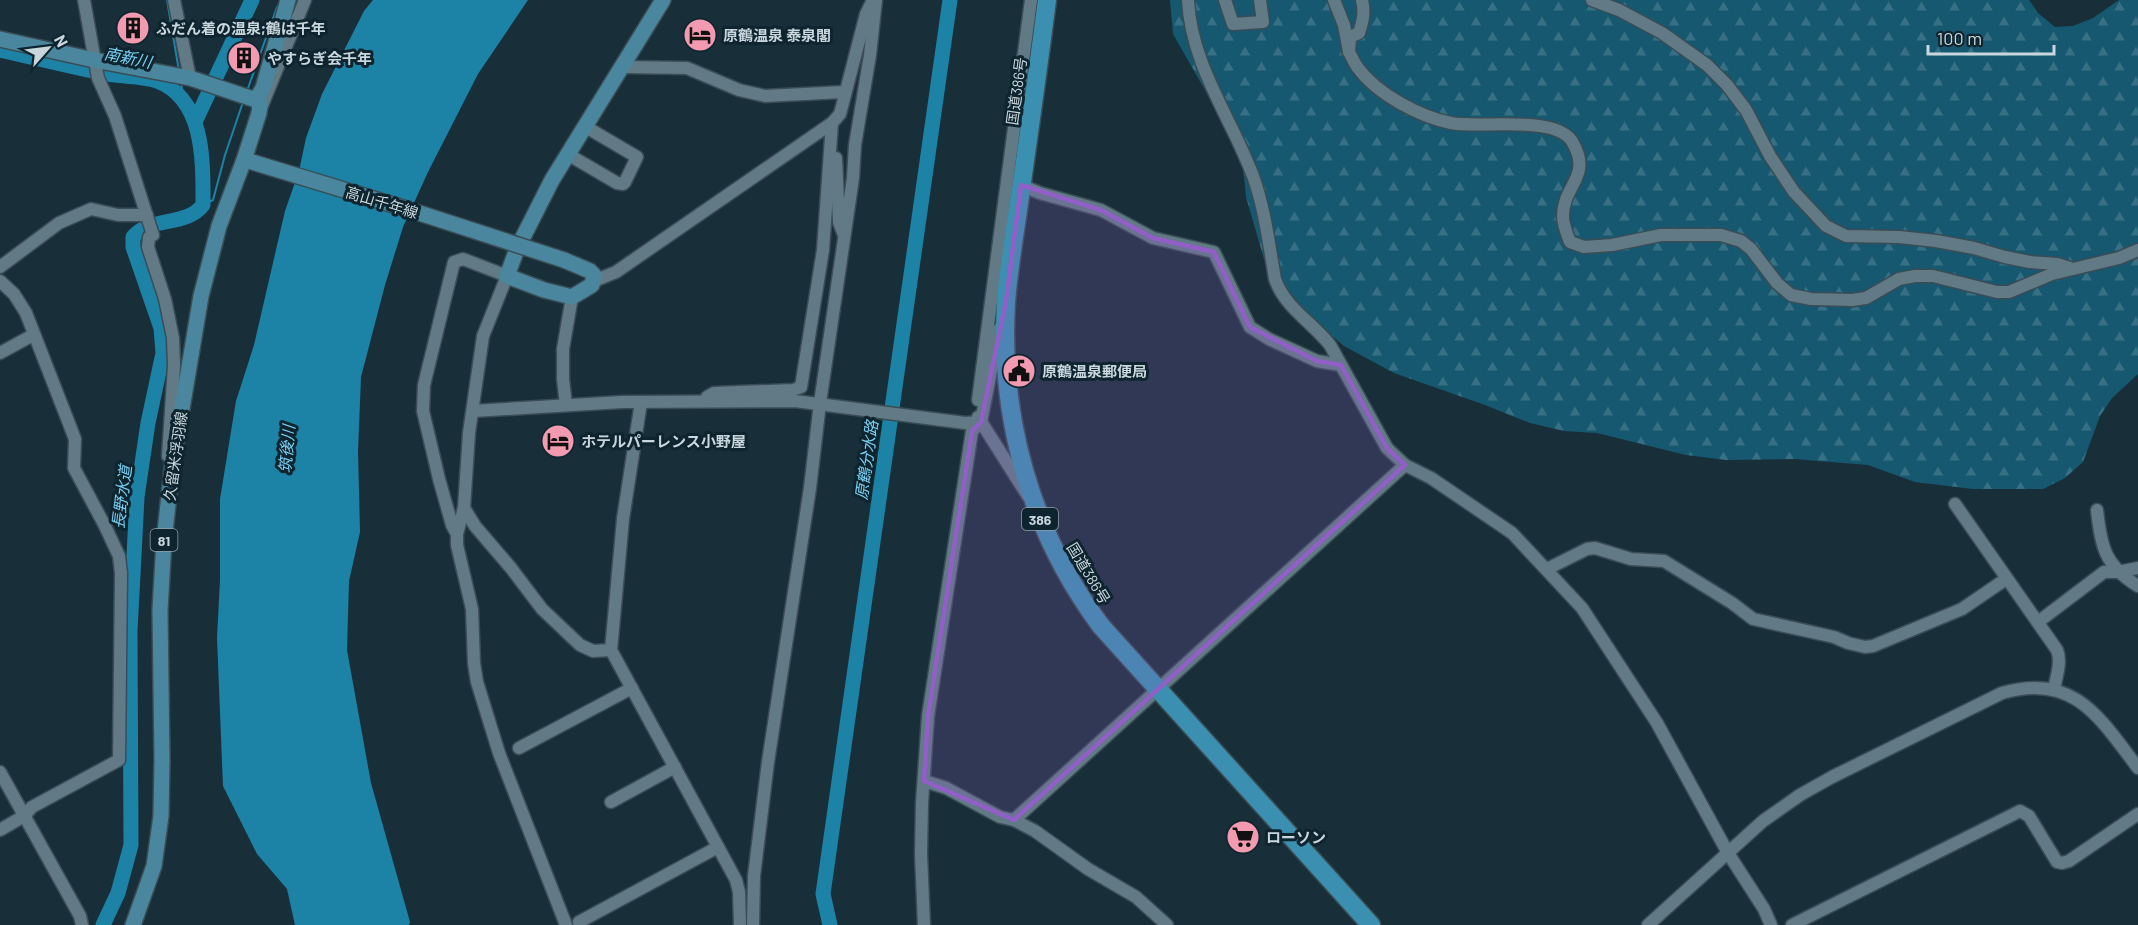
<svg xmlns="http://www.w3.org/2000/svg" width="2138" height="925" viewBox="0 0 2138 925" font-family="Barlow,'Noto Sans JP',sans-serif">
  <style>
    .forest { fill: url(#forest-firs) }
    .water { fill: #1c83a7 }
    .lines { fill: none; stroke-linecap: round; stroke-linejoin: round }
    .stream { stroke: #1c83a7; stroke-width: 2 }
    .river { stroke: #1c83a7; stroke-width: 15 }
    .minor-casing { stroke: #3a4c55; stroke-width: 15 }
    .major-casing { stroke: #3a4c55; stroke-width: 18 }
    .highway-casing { stroke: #3a4c55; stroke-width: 21 }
    .minor { stroke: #617a85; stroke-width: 12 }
    .major { stroke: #4a879f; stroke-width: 15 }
    .highway { stroke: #3b8fb0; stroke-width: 18 }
    .major-bridge-casing { stroke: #3a4c55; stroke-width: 18; stroke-linecap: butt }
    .major-bridge { stroke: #4a879f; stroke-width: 15 }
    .marked { fill: #925fc8; fill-opacity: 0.2; stroke: #925fc8; stroke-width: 4.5; stroke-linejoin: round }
    .labels { text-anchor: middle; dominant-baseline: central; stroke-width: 6; stroke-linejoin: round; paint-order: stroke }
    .shield { fill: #0e252f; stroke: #91a1a9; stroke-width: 1.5 }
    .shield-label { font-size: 14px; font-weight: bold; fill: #c9d6dd }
    .poi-label { font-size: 15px; font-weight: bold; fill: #c9d6dd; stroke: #0e252f; text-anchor: start }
    .street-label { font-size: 15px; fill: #c9d6dd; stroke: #0e252f }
    .water-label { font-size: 16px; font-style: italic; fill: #7acef1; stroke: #0e252f }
  </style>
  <defs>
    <pattern id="forest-firs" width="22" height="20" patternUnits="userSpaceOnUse" patternTransform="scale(1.5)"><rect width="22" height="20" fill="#165870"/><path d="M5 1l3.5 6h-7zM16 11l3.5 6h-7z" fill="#376f84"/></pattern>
  </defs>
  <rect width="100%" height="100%" fill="#182f39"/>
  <!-- forest -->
  <polygon class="forest" points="1170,0 2029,0 2038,13 2055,27 2073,26 2093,18 2119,0 2138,0 2138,374 2112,398 2100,416 2083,462 2065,478 2043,489 1973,489 1915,482 1868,465 1795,459 1726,460 1686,455 1597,433 1564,431 1530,423 1485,405 1394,373 1344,346 1309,317 1264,259 1246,197 1243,166 1233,139 1173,34"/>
  <!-- water -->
  <polygon class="water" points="373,0 528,0 478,74 428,172 403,227 385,285 361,377 358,451 360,532 349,581 347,650 371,783 410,922 409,925 295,925 287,889 257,854 223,786 217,638 220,580 220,499 236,401 254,345 285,211 299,171 306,138 322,94 364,11"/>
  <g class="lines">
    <!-- stream -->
    <g class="stream">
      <polyline points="167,0 179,71"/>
      <polyline points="247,91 277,7"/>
      <polyline points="180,94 182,89 181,83"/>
      <polyline points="203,205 213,200 225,155 243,102"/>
    </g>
    <!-- river -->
    <g class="river">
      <path d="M0,50C36,58 71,67 107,74C123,77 142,76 157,81C205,99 203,162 203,205C186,227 151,216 133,237V247L161,328L163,353L148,423L137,497L135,536L130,631L131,845L118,893L103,925"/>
      <polyline points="195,122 252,0"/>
      <polyline points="830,925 823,894 950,0"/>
    </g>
    <!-- minor casing -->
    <g class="minor-casing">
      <g id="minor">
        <polyline points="84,0 98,78 115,116 153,235 149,237 148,247 165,299 173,338 174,366 168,456"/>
        <polyline points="174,0 190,78"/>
        <path d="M1188,0C1191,65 1231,117 1253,176C1265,209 1269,245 1275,279C1285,308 1312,322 1330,345L1387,448L1405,465L1431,478L1512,533L1582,608L1657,723L1728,853L1764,909L1771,925"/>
        <polyline points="1225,0 1233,24 1263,22 1260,0"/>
        <path d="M1334,0L1344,25L1349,52L1350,37L1359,33C1363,21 1365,12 1362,0"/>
        <polyline points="1592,0 1619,10 1662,33 1707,65 1727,85 1746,110 1770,156 1794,192 1826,226 1846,236 1899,237 1936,241 1974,248 2005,257 2030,262 2057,264 2070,268"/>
        <path d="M1349,52C1352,57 1354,63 1358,68C1377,94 1420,117 1451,123C1480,129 1558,114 1573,143C1592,177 1563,185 1563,216C1563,225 1567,234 1570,242L1584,247L1612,245L1661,235H1721L1741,241L1751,249L1777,283L1791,295L1811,299L1852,300L1866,298L1899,279L1915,276H1933L1997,292H2009L2052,274L2119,258L2138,250"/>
        <polyline points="623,67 687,68 739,90 765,96 843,92 845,95"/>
        <polyline points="259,113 305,0"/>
        <polyline points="569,155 617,183 623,184 625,182 637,157 586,127"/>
        <polyline points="836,158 839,222 844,235"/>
        <polyline points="1021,185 1040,193 1101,210 1153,238 1214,252 1250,327 1269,339 1317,361 1341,365"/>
        <polyline points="0,267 59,223 91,209 118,215 147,215"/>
        <polyline points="0,281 14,294 26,313 75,439 74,468 105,526 119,556 121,573 119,760 32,807 24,816 0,830"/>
        <polyline points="594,281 616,272 832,123 840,114 866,14 873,0"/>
        <polyline points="0,353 33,335"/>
        <polyline points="707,397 714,393 793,390 801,387 823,250 832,123"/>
        <polyline points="978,400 1031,0"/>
        <polyline points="641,402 623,519 611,650 736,880 739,892 740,925"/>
        <polyline points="566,405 563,379 563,349 572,297"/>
        <polyline points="473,411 622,402 795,401 965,423 981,422"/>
        <polyline points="978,417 1028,496"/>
        <path d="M1955,504L2057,650C2062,662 2056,677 2054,690"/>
        <polyline points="464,508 475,526 511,568 542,609 580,645 593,651 611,650"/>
        <path d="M2097,510C2101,547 2105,566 2138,586"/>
        <polyline points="457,534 452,525 439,479 423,411 424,385 454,262 463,259 507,276 483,336 469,433 464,508 457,534 457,545 472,609 474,663 477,682 499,753 566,925"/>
        <polyline points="1547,569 1587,549 1595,548 1631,559 1664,561 1732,603 1753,619 1834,637 1848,643 1865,647 1873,646 1962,609 2006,579"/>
        <polyline points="2038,622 2104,572 2118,572 2138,568"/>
        <polyline points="519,748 632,688"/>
        <polyline points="0,772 80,916 82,925"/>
        <polyline points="924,781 946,788 1000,817 1014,820 1035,831 1088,869 1136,897 1167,925"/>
        <polyline points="611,802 675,767"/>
        <polyline points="1014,820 1405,465"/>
        <polyline points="579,922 718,847"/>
        <polyline points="753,925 754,876 768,762 810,488 820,403 853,178 855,145 870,55 876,0"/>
        <polyline points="924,925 921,854 922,803 928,716 972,431 981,422 999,329"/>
        <path d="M1648,925L1763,821L1800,795L1832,777L2002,693C2074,672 2100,718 2138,768"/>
        <polyline points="1792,925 2020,811 2029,816 2057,862 2062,863 2069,861 2138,814"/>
      </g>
    </g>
    <!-- major casing -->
    <g class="major-casing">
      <g id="major">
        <polyline points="0,39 94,60 190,78 256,100"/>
        <polyline points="256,100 263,88 288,0"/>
        <polyline points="564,260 590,271 594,275 592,285 572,297 544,290 507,276 517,249 552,180 663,0"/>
        <polyline points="133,925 154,866 161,816 162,761 160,610 164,541 172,468 201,296 219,226 244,160 259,113 260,104 256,100"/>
      </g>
    </g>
    <!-- highway casing -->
    <g class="highway-casing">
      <path id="highway" d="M1047,0C1039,63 1030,126 1021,189C1016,226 1009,264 1006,302C999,418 1031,532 1101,626L1371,925"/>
    </g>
    <!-- minor -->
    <use href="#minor" class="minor"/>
    <!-- major -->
    <use href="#major" class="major"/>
    <!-- highway -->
    <use href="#highway" class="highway"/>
    <!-- major-bridge casing -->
    <g class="major-bridge-casing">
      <polyline id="major-bridge" points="252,162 410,210 564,260"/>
    </g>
    <!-- major-bridge -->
    <use href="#major-bridge" class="major-bridge"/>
  </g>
  <!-- marked area -->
  <path class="marked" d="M1021,185L1101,210L1153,238L1214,252L1250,327L1317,361L1341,365L1387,448L1405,465L1014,820L924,781L928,716L972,431L981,422L1006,301Z"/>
  <!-- icons -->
  <defs>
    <g id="building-disc" transform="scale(1.725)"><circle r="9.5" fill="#f29ab0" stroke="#0e252f"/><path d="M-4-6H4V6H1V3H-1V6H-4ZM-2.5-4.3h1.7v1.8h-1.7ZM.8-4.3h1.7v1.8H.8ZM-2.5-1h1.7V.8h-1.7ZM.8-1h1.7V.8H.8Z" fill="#111"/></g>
    <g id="hotel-disc" transform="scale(1.725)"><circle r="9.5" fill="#f29ab0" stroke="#0e252f"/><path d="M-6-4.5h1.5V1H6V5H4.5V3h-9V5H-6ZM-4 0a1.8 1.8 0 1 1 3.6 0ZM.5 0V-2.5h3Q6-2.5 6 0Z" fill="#111"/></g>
    <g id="civic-disc" transform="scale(1.725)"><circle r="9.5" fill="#f29ab0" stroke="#0e252f"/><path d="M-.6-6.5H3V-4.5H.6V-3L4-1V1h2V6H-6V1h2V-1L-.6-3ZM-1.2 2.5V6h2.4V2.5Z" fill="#111"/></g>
    <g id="supermarket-disc" transform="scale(1.725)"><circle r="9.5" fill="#f29ab0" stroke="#0e252f"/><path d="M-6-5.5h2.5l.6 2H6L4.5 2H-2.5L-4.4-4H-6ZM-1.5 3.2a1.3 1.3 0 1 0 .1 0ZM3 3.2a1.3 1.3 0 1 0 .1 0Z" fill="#111"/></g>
  </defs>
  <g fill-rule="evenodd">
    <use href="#building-disc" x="133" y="28"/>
    <use href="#hotel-disc" x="700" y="35"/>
    <use href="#building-disc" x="244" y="58"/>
    <use href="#civic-disc" x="1019" y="371"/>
    <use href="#hotel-disc" x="558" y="441"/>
    <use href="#supermarket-disc" x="1243" y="837"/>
  </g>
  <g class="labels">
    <!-- shield labels -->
    <g class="shield">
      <rect x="1022" y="508" width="36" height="22" rx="4.5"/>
      <rect x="150.5" y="529" width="27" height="22" rx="4.5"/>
    </g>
    <g class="shield-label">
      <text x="1040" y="519">386</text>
      <text x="164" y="540">81</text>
    </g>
    <!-- poi labels -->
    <g class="poi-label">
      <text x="156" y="28">ふだん着の温泉;鶴は千年</text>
      <text x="723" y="35">原鶴温泉 泰泉閣</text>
      <text x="267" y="58">やすらぎ会千年</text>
      <text x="1042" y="371">原鶴温泉郵便局</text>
      <text x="581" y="441">ホテルパーレンス小野屋</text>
      <text x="1266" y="837">ローソン</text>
    </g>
    <!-- street labels -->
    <g class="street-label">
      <text transform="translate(1016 91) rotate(-82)">国道386号</text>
      <text transform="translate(382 202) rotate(17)">高山千年線</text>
      <text transform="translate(175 456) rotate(-82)">久留米浮羽線</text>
      <text transform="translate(1089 573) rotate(59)">国道386号</text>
    </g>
    <!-- water labels -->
    <g class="water-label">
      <text transform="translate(128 57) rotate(11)">南新川</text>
      <text transform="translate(286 449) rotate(-85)">筑後川</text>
      <text transform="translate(866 460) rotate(-82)">原鶴分水路</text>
      <text transform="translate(121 497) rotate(-83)">長野水道</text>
    </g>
  </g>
  <!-- north arrow -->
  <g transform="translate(48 48) rotate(62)" stroke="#0e252f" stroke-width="4.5" paint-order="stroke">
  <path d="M0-4.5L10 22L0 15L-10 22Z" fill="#c9d6dd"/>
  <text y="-9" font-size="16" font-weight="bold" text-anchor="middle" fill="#c9d6dd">N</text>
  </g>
  <!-- scale -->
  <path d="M1928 45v9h126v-9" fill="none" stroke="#c9d6dd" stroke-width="3"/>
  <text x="1937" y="45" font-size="18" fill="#c9d6dd" stroke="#0e252f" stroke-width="4.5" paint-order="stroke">100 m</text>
</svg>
